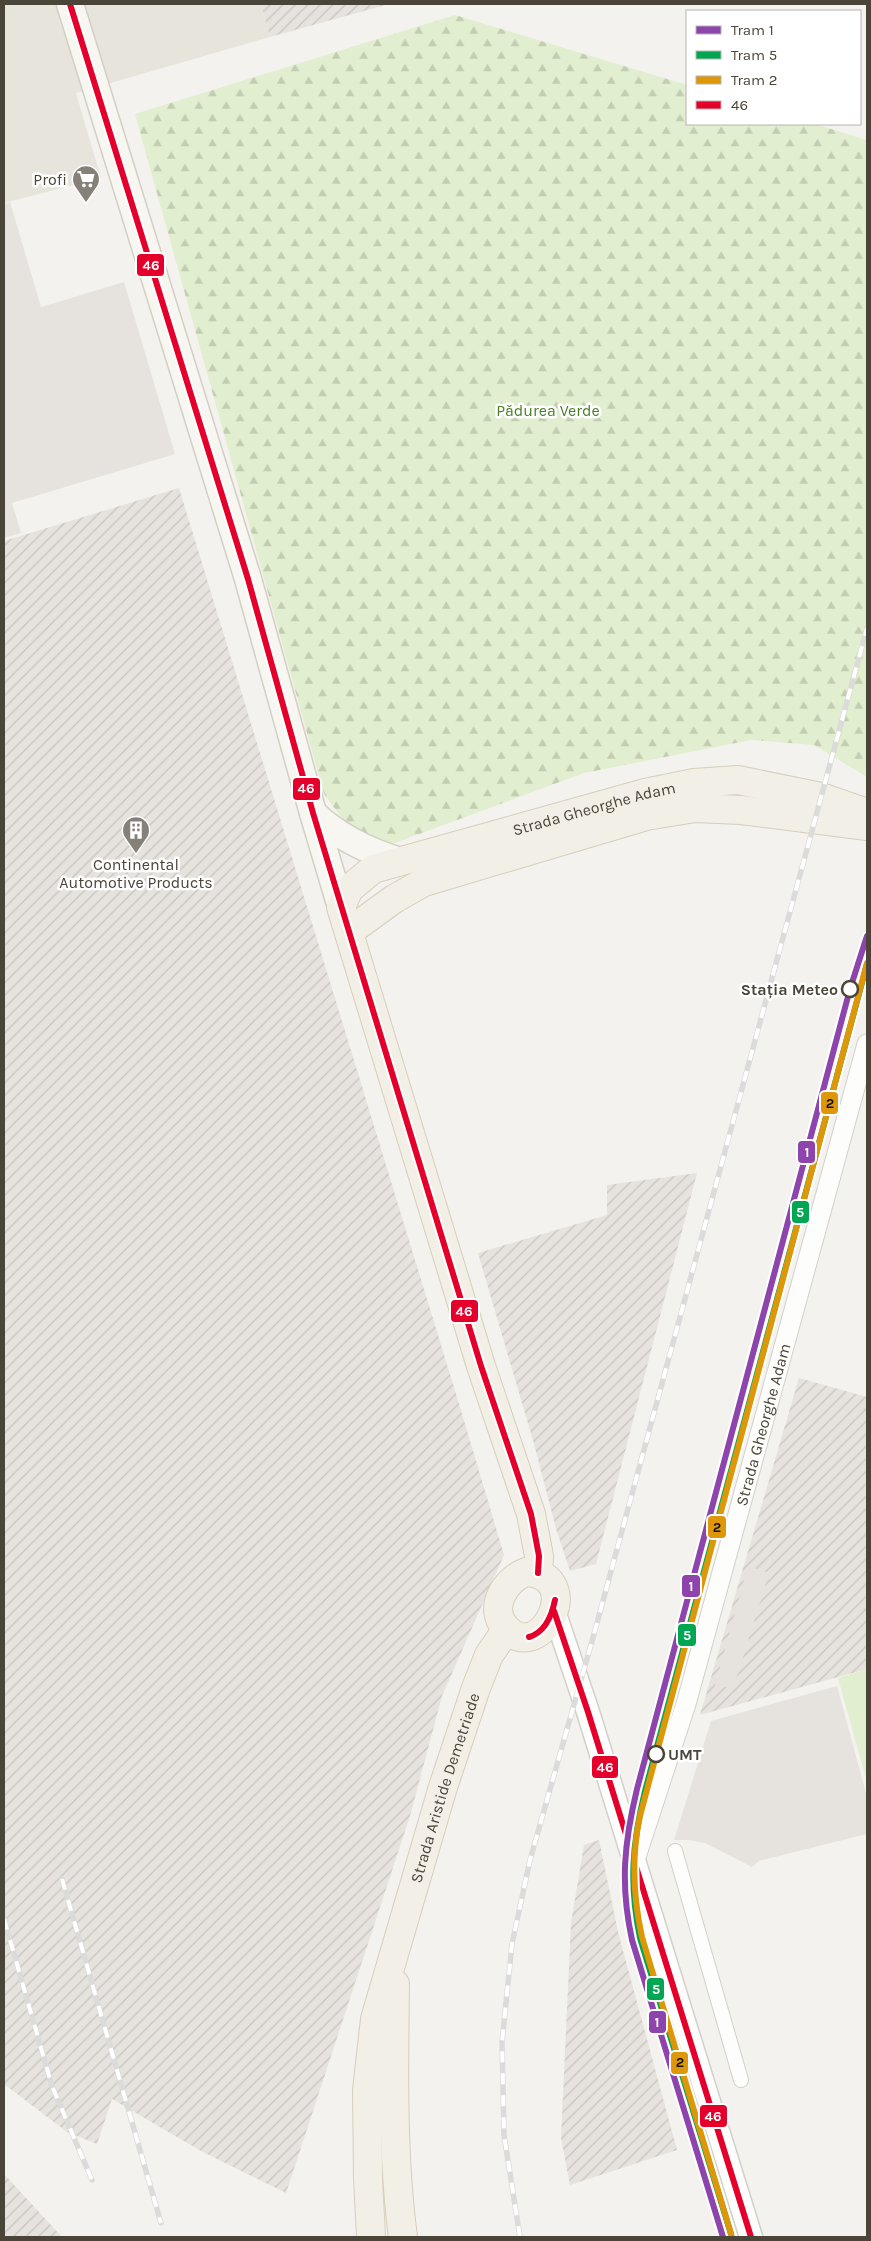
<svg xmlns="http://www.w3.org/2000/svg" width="871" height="2241" viewBox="0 0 871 2241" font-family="Karla,sans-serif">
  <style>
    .residential { fill: #e7e4dc }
    .industrial { fill: url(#industrial-furrows) }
    .forest { fill: url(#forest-firs) }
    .park { fill: #e1eecf }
    .parking { fill: #e6e3df }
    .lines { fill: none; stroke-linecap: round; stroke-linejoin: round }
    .pedestrian-casing { stroke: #d2d0cb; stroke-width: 16 }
    .minor-casing { stroke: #d2d0cb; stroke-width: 21 }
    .tertiary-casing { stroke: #d2d0cb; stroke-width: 25 }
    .secondary-casing { stroke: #d3cfc5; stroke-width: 29 }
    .primary-casing { stroke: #d6cebb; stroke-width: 30 }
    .pedestrian { stroke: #fdfdfc; stroke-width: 14 }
    .minor { stroke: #fdfdfc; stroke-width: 19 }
    .tertiary { stroke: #fdfdfc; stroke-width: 22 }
    .secondary { stroke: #f7f6f1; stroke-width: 26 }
    .primary { stroke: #f2efe6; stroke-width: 28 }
    .rail-casing { stroke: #dbdbda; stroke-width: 5.5 }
    .rail { stroke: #fff; stroke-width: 4; stroke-dasharray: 11; stroke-linecap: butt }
    .bus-1-casing { stroke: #fff; stroke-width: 10 }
    .bus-1 { stroke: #e4002b; stroke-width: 6 }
    .tram-1-casing { stroke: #fff; stroke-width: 10 }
    .tram-2-casing { stroke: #fff; stroke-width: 10 }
    .tram-3-casing { stroke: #fff; stroke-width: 10 }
    .tram-1 { stroke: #8e44ad; stroke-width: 6 }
    .tram-2 { stroke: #00a651; stroke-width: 6 }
    .tram-3 { stroke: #dd9709; stroke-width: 6 }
    .stop-dot { fill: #fff; stroke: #4b4439; stroke-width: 2.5 }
    .labels { text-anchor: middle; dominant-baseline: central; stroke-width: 5; stroke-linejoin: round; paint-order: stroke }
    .poi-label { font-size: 16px; fill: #4b4439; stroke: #fff; text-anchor: end }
    .park-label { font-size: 16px; fill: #4a7f2a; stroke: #fff }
    .street-label { font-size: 16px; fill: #4b4439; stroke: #fff }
    .stop-label { font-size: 16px; font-weight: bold; fill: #4b4439; stroke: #fff; text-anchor: end }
    .line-badge { stroke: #fff; stroke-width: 2 }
    .badge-label { font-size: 14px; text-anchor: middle; font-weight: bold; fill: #fff }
    .pale-badge-label { font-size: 14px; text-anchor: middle; font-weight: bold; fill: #111 }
  </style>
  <defs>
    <pattern id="industrial-furrows" width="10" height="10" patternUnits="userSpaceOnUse" patternTransform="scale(1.25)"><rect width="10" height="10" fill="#e6e2de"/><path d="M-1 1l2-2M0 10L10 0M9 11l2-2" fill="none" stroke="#c7c3bf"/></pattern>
    <pattern id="forest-firs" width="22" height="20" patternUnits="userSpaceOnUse" patternTransform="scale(1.25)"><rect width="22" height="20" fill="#e1eecf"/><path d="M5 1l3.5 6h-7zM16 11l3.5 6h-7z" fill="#c3cdb2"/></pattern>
  </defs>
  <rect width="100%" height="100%" fill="#f4f2ee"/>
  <!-- residential -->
  <polygon class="residential" points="4,4 261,4 270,37 76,93 101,178 4,203"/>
  <!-- industrial -->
  <g class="industrial">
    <polygon points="261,4 389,4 270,37"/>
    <polygon points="179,488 460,1407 504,1555 442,1696 410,1816 286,2193 201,2151 112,2099 97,2144 67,2132 4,2084 4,541"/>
    <polygon points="697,1173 596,1564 570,1571 557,1532 534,1444 478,1253 607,1215 607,1185"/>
    <polygon points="799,1378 867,1397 867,1669 700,1715"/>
    <polygon points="599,1840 618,1932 677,2150 570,2185 561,2138 571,1923 584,1845"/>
    <polygon points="4,2174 62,2237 4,2237"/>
  </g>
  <!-- forest -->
  <polygon class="forest" points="455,15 687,85 687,124 815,124 867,140 867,777 814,745 751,740 584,773 384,847 356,837 324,794 135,114"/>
  <!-- park -->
  <polygon class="park" points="867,1669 867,1782 838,1678"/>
  <!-- parking -->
  <g class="parking">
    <polygon points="10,202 41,307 124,282 175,454 12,503 21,533 4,538 4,204"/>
    <polygon points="748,1566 769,1573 734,1686 714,1689"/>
    <polygon points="837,1686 867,1797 867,1834 759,1861 752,1867 705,1843 689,1840 674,1840 711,1721"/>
  </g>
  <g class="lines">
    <!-- pedestrian casing -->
    <g class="pedestrian-casing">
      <polyline id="pedestrian" points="675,1851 741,2080"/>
    </g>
    <!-- minor casing -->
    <g class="minor-casing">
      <g id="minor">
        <path id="s1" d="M635,1860L686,1704L867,1044"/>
      </g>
    </g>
    <!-- tertiary casing -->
    <g class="tertiary-casing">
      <polyline id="tertiary" points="554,1611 588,1712 751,2237"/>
    </g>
    <!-- secondary casing -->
    <g class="secondary-casing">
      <g id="secondary">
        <polyline points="70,4 248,579 313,813 341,907"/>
        <path d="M313,813C338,837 367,851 400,861"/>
      </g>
    </g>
    <!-- primary casing -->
    <g class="primary-casing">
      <g id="primary">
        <polyline points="350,931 394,899 424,882 646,816 695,808 741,810 867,826"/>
        <path d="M526,1572C588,1576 539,1668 505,1627C488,1608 505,1580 526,1572Z"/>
        <path id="s2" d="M538,1573L539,1556L531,1514L481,1366L341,907L349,889L373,869L645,793L694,783L738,780L821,797L867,813"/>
        <path d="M395,1984C394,2068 392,2154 403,2237"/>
        <path id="s3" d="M371,2237L368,2179L367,2090L375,2019L443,1787L476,1688L489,1655L507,1629"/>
      </g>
    </g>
    <!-- pedestrian -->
    <use href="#pedestrian" class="pedestrian"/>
    <!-- minor -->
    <use href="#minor" class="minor"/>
    <!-- tertiary -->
    <use href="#tertiary" class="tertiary"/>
    <!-- secondary -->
    <use href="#secondary" class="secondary"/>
    <!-- primary -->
    <use href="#primary" class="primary"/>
    <!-- rail casing -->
    <g class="rail-casing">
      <g id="rail">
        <polyline points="62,1879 161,2223"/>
        <polyline points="4,1919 52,2086 92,2180"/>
        <polyline points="520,2237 504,2135 502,2042 512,1944 530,1860 594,1634 867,628"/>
      </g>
    </g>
    <!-- rail -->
    <use href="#rail" class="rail"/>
    <!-- bus-1 casing -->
    <g class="bus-1-casing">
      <g id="bus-1">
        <polyline points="70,4 248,579 313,813 481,1366 531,1514 539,1556 538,1573"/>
        <polyline points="554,1611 588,1712 751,2237"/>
        <path d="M529,1637C546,1632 552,1615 555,1600"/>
      </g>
    </g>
    <!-- bus-1 -->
    <use href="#bus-1" class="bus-1"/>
    <!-- tram-1 casing -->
    <g class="tram-1-casing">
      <path id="tram-1" d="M723,2237L632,1940C620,1885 624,1843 637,1789L850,989L867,936"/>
    </g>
    <!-- tram-2 casing -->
    <g class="tram-2-casing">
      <path id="tram-2" d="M731,2234L640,1938C629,1885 632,1844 645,1791L867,964"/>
    </g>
    <!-- tram-3 casing -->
    <g class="tram-3-casing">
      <path id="tram-3" d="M732,2237L642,1937C633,1896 631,1857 640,1816L867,963"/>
    </g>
    <!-- tram-1 -->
    <use href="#tram-1" class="tram-1"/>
    <!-- tram-2 -->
    <use href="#tram-2" class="tram-2"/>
    <!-- tram-3 -->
    <use href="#tram-3" class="tram-3"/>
  </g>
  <!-- icons -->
  <defs>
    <g id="supermarket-pin" transform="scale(1.4375)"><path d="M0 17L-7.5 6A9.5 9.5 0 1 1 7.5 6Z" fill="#868178" stroke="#fff"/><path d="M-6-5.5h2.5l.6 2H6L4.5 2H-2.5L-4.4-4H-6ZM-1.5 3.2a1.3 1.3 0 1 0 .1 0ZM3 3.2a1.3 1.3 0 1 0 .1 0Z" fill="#fff"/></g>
    <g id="building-pin" transform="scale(1.4375)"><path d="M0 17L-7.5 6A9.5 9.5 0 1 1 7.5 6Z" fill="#868178" stroke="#fff"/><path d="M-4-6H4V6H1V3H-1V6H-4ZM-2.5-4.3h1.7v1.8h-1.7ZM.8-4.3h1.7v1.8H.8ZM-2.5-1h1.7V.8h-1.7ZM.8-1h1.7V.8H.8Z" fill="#fff"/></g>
  </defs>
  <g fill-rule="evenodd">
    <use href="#supermarket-pin" x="86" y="179"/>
    <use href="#building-pin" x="136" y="830"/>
  </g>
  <!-- markers -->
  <g class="stop-dot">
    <circle cx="850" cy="989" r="8"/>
    <circle cx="656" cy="1754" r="8"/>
  </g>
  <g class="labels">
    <!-- poi labels -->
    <g class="poi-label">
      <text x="67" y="179">Profi</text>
      <text x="136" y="864" text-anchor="middle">Continental<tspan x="136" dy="18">Automotive Products</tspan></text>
    </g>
    <!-- park labels -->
    <g class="park-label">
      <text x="548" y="410">Pădurea Verde</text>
    </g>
    <!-- street labels -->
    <g class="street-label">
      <text stroke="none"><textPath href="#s2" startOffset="976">Strada Gheorghe Adam</textPath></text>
      <text stroke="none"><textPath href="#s1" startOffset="454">Strada Gheorghe Adam</textPath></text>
      <text stroke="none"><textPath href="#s3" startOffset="460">Strada Aristide Demetriade</textPath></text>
    </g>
    <!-- stop labels -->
    <g class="stop-label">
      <text x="838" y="989">Stația Meteo</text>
      <text x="668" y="1754" text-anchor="start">UMT</text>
    </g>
  </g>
  <g class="line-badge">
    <rect x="136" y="253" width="29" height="24" rx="5" fill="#e4002b"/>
    <rect x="292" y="777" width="29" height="24" rx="5" fill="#e4002b"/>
    <rect x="820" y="1091" width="19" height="24" rx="5" fill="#dd9709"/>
    <rect x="797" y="1140" width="19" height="24" rx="5" fill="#8e44ad"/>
    <rect x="791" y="1200" width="19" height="24" rx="5" fill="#00a651"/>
    <rect x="450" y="1299" width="29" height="24" rx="5" fill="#e4002b"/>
    <rect x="707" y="1515" width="20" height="24" rx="5" fill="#dd9709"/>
    <rect x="681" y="1574" width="20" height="24" rx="5" fill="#8e44ad"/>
    <rect x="677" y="1623" width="20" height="24" rx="5" fill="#00a651"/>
    <rect x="591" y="1755" width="28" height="24" rx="5" fill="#e4002b"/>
    <rect x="646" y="1977" width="19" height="24" rx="5" fill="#00a651"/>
    <rect x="648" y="2010" width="19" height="24" rx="5" fill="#8e44ad"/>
    <rect x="670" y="2051" width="19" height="24" rx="5" fill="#dd9709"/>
    <rect x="699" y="2104" width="29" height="24" rx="5" fill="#e4002b"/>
  </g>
  <g class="badge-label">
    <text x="151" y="270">46</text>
    <text x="306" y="793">46</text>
    <text x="807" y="1157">1</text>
    <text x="800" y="1217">5</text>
    <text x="464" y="1316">46</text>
    <text x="691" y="1591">1</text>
    <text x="687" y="1640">5</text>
    <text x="605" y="1772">46</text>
    <text x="656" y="1994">5</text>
    <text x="657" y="2027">1</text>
    <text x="713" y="2121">46</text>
  </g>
  <g class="pale-badge-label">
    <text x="830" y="1108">2</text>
    <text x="717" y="1532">2</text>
    <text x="680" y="2067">2</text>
  </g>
  <!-- border -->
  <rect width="871" height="2241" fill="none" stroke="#4b4439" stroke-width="10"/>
  <!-- legend -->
  <rect x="686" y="10" width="175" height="115" fill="#ffffff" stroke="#b7b4b0"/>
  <rect x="696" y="26" width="25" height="8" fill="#8e44ad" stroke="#b7b4b0"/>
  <text x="731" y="35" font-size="15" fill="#4b4439">Tram 1</text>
  <rect x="696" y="51" width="25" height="8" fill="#00a651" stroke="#b7b4b0"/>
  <text x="731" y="60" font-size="15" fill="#4b4439">Tram 5</text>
  <rect x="696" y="76" width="25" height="8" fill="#dd9709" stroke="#b7b4b0"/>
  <text x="731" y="85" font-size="15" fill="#4b4439">Tram 2</text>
  <rect x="696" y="101" width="25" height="8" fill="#e4002b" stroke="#b7b4b0"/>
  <text x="731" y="110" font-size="15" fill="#4b4439">46</text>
</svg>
